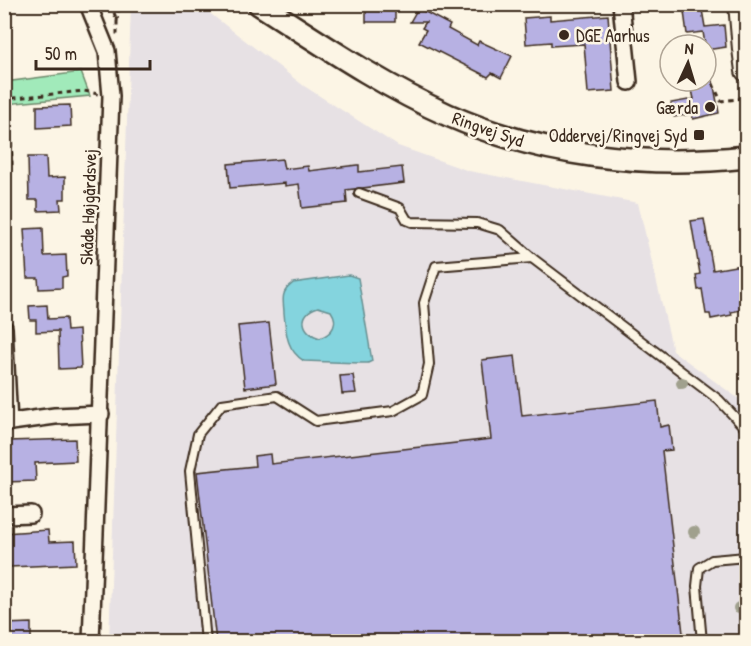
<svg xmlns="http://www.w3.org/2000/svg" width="751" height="646" viewBox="0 0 751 646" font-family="'Patrick Hand',sans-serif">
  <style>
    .built { fill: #e7e1e4 }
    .green { fill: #a1eaba; stroke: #6e8a6c; stroke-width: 1.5 }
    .water { fill: #84d4de; stroke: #679091; stroke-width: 1.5; fill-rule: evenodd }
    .building { fill: #b7b1e3; stroke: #3b2a1e; stroke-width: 1.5 }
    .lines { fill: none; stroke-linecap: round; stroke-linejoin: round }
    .service-casing { stroke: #3b2a1e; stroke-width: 12 }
    .minor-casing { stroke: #3b2a1e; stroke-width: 20 }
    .tertiary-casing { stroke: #3b2a1e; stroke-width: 24 }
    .secondary-casing { stroke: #3b2a1e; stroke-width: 26 }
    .path { stroke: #3b2a1e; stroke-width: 3; stroke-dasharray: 4.5 4.5; stroke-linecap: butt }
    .service { stroke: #fcf5e5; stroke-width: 8 }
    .minor { stroke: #fcf5e5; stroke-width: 15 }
    .tertiary { stroke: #fcf5e5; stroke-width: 20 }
    .secondary { stroke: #fcf5e5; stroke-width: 21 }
    .tree { fill: #a0a08d }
    .poi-dot { fill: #3b2a1e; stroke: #fcf5e5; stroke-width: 2 }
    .labels { text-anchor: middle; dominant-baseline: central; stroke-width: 5; stroke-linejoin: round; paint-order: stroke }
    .poi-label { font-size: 18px; fill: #3b2a1e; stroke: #fcf5e5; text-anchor: end }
    .street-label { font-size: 18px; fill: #3b2a1e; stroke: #fcf5e5 }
  </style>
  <rect width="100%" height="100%" fill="#fcf5e5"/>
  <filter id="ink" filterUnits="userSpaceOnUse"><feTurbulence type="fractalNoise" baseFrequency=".0167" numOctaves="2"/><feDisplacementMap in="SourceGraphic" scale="12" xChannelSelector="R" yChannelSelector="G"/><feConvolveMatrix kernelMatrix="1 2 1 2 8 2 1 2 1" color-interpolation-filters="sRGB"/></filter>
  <g filter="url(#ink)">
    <!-- built -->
    <polygon class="built" points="131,5 199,5 304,86 398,146 469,171 638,203 673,351 746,404 746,641 109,642"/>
    <!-- green -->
    <polygon class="green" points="81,72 90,96 5,104 5,82"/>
    <!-- water -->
    <path class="water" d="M349,275L358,278L372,361L368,363H360L304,361C286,350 286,332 284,313C284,307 282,299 284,294C285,289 290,286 293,283ZM318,307L331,311C339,323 333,333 320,338C301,333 297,313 318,307Z"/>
    <!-- building -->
    <g class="building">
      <rect x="366" y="4" width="29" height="18"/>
      <polygon points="683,4 701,4 705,27 724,25 726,47 706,50 703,32 687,34"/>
      <polygon points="418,8 450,25 448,29 477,45 479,41 512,56 501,78 492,73 488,77 419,42 426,30 422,28 426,22 410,22"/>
      <polygon points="608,15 614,91 588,93 584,44 551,46 551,42 526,44 524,18 550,16 550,20"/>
      <polygon points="690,81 713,81 719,113 693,119 692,114 674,117 671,103 694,99"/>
      <polygon points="70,105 71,126 37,128 37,106"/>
      <polygon points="28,157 46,157 47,178 65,177 65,199 60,199 61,210 38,211 38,200 29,200"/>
      <polygon points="282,159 284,169 308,166 309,171 357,165 359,165 359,172 402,167 404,183 346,190 347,203 302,208 299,184 285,186 285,183 230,188 228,164"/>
      <polygon points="704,219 713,270 747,264 747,290 743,291 746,309 731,312 732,315 711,319 710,314 706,314 702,289 698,290 696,275 700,274 691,221"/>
      <polygon points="43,228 44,256 66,255 67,276 62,277 62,288 39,289 38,278 27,278 24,229"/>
      <polygon points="47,305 48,319 66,318 67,331 79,330 81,368 59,369 58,331 36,332 36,320 30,320 29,306"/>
      <polygon points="269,323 276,384 245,388 238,326"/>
      <polygon points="515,356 522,416 657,401 660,427 669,425 672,450 662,451 684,642 216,642 197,472 255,466 254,456 270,454 271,464 491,439 482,360"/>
      <polygon points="353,375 356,393 342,394 340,376"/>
      <polygon points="75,439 76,461 35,463 36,481 4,482 4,449 8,449 8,441"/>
      <polygon points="48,530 49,542 75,541 76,564 10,567 10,565 4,565 4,533"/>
      <polygon points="31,623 31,642 4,642 4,624"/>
    </g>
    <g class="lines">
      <!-- service casing -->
      <g class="service-casing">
        <g id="service">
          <polyline points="359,193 400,208 407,220 412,222 477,223 500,230 532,258 719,400 746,429"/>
          <polyline points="206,642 190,471 198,434 222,404 277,396 316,421 393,411 422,395 429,364 424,303 436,266 532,258"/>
          <polyline points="702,642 697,586 699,568 712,560 746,557"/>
        </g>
      </g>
      <!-- minor casing -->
      <g class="minor-casing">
        <g id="minor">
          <polyline points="88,4 107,51 111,96 91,642"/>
          <polyline points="621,4 629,82"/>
          <polyline points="4,328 9,423"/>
          <polyline points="4,423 55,416 101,414"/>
          <polyline points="4,515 31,514"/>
        </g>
      </g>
      <!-- tertiary casing -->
      <g class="tertiary-casing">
        <polyline id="tertiary" points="739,4 743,49 746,71"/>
      </g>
      <!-- secondary casing -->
      <g class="secondary-casing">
        <path id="secondary" d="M259,4C320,43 381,85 448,115C541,156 646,168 746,157"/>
      </g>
      <!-- path -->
      <g class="path">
        <polyline points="111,4 117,21 117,35"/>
        <polyline points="117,21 119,4"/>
        <polyline points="713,84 721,101 746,98"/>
        <polyline points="4,99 84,91 98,94"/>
        <polyline points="4,166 12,166 10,99"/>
      </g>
      <!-- service -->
      <use href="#service" class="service"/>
      <!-- minor -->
      <use href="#minor" class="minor"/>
      <!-- tertiary -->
      <use href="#tertiary" class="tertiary"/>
      <!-- secondary -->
      <use href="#secondary" class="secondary"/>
    </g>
    <!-- trees -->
    <g class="tree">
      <circle cx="682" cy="383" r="6"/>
      <circle cx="694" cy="532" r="6"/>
      <circle cx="739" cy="608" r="6"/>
    </g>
  </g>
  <!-- markers -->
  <g class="poi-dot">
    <circle cx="564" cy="35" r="6"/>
    <circle cx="710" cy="107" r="6"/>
    <rect x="693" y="129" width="12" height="12" rx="3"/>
  </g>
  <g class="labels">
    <!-- poi labels -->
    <g class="poi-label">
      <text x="576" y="35" text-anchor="start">DGE Aarhus</text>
      <text x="698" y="107">Gærda</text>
      <text x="687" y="135">Oddervej/Ringvej Syd</text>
    </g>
    <!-- street labels -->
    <g class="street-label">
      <text transform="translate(488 129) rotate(19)">Ringvej Syd</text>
      <text transform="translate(88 207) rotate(-88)">Skåde Højgårdsvej</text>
    </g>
  </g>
  <!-- margin -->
  <rect width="751" height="646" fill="none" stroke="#fcf5e5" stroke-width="24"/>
  <rect x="12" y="12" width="727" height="622" fill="none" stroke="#3b2a1e" stroke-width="2" filter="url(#ink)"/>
  <!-- north arrow -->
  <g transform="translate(688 63) rotate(4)"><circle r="28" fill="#fcf5e5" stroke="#afa495" stroke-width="1.5"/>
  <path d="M0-4.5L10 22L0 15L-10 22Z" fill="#3b2a1e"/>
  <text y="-9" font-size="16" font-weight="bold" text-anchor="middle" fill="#3b2a1e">N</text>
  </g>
  <!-- scale -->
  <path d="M36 60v9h114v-9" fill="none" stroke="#3b2a1e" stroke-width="3"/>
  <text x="45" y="60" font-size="18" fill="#3b2a1e" stroke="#fcf5e5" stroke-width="4.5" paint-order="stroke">50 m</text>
</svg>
